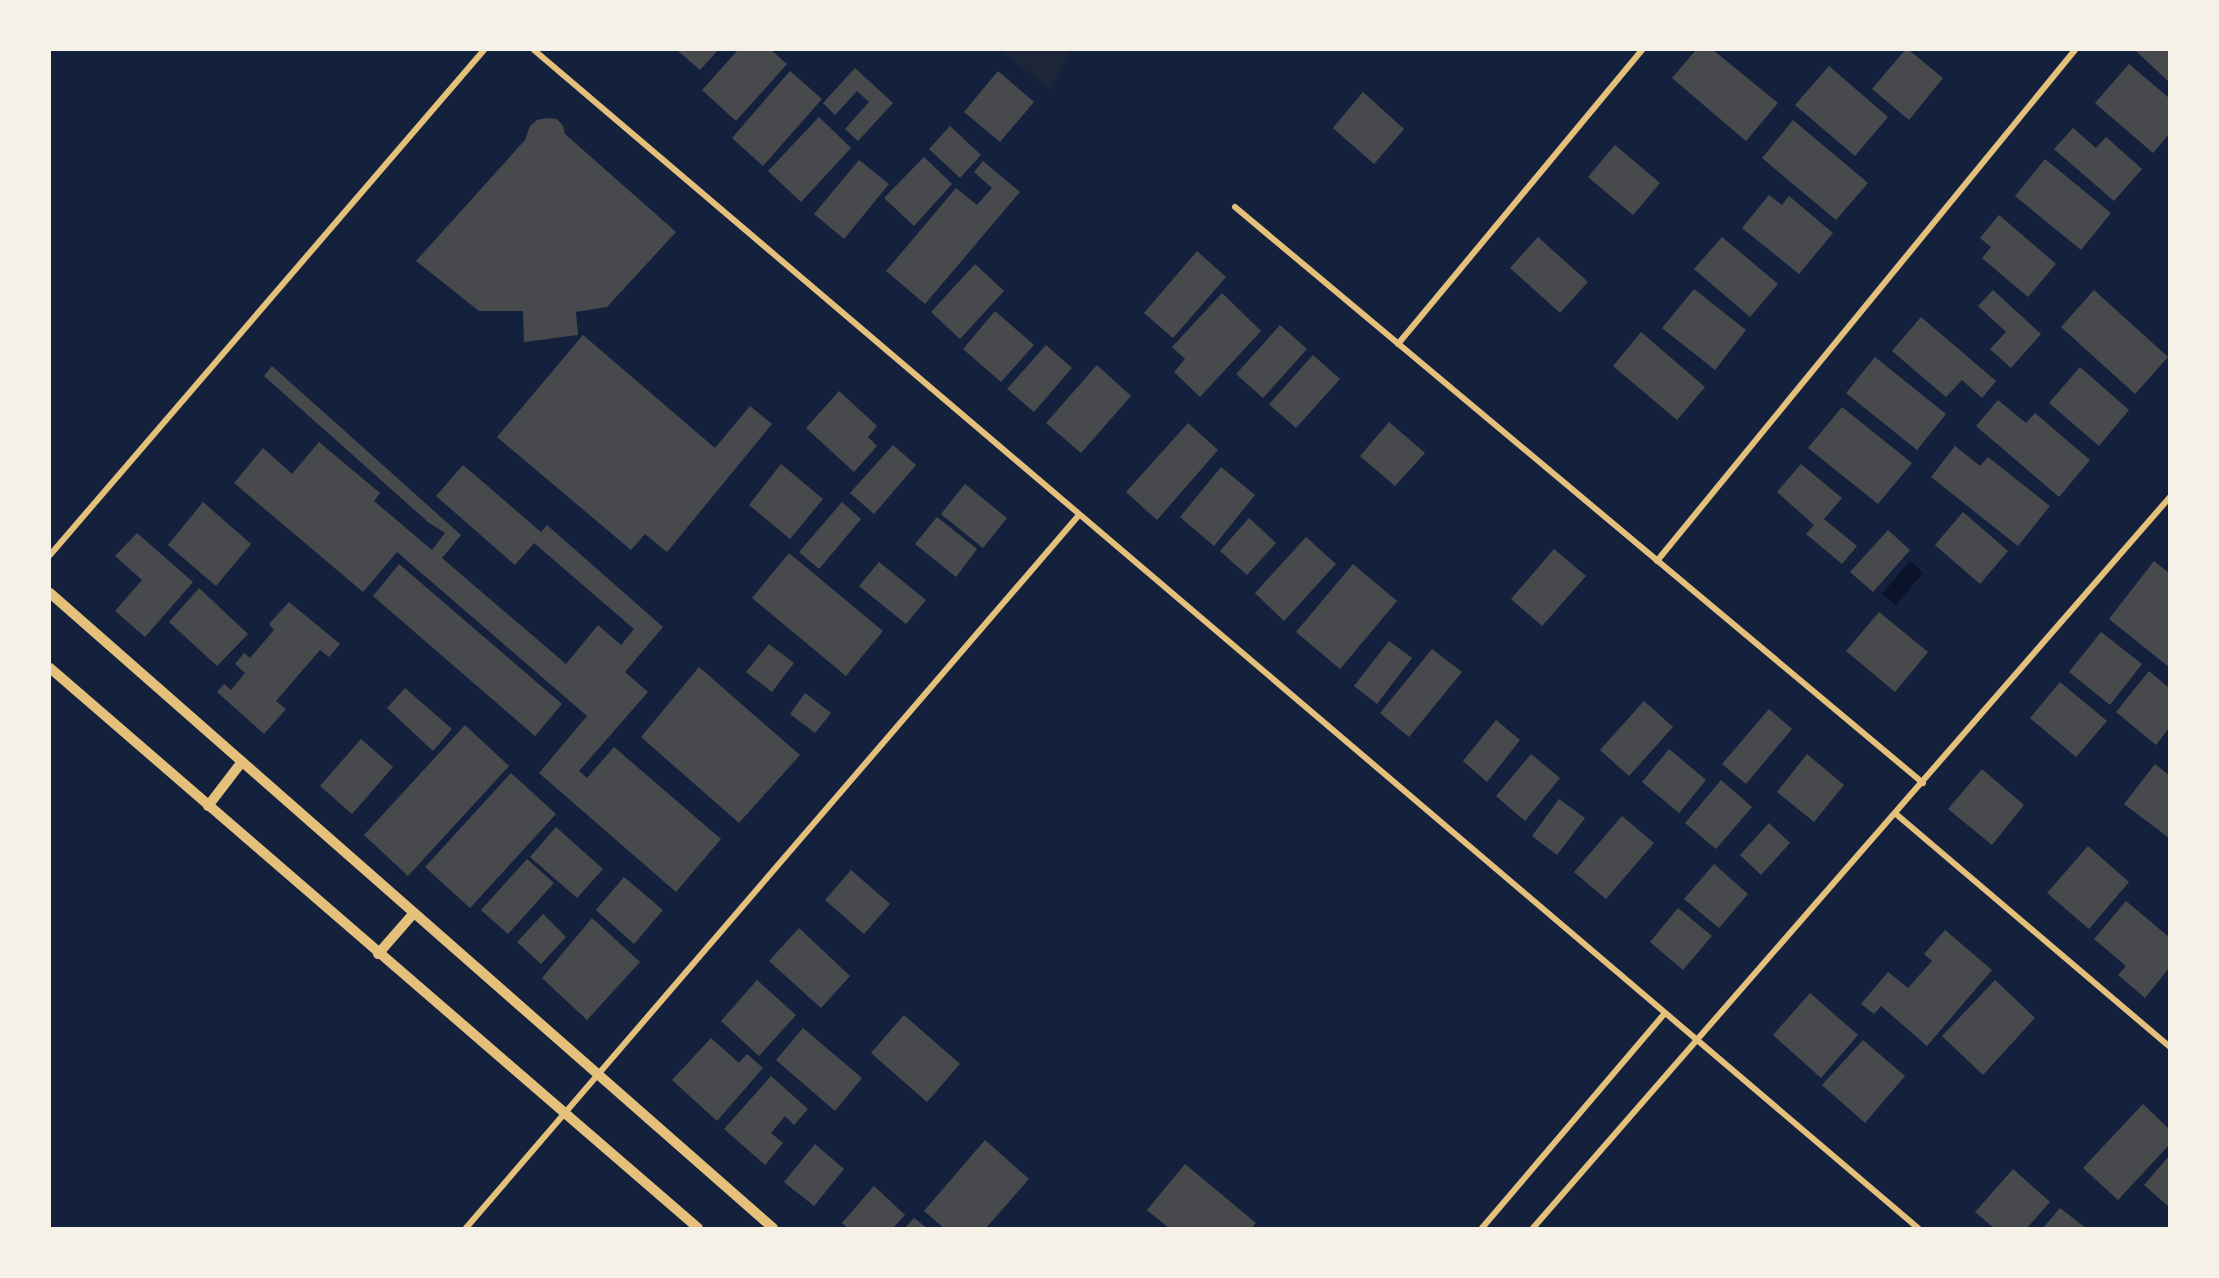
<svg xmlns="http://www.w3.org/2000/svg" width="2219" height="1278" viewBox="0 0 2219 1278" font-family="Ubuntu,sans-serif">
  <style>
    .green { fill: #1d2539 }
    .water { fill: #0b132b }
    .building { fill: #48494c }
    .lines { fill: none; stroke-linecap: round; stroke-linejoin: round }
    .minor { stroke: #e5c07b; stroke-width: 6 }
    .tertiary { stroke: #e5c07b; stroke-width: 10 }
  </style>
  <rect width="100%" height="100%" fill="#14213d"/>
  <!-- green -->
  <polygon class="green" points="1000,50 1070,50 1051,90"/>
  <!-- water -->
  <polygon class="water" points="1910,561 1923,573 1896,605 1882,594"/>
  <!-- building -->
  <g class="building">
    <polygon points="677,50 718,50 700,70"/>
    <polygon points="738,50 771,50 787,64 736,121 702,90"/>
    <polygon points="1696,50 1713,50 1778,103 1746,141 1672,78"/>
    <polygon points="1905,50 1909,50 1943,78 1909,120 1872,89"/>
    <polygon points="2137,50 2169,50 2169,82 2136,51"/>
    <polygon points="2129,64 2169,98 2169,134 2153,153 2095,103"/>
    <polygon points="1829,66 1888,117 1855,156 1795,105"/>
    <polygon points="855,68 893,103 858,141 845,129 869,102 857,91 835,115 823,103"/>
    <polygon points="790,71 822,99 763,166 732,138"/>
    <polygon points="998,71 1034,102 1000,142 964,112"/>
    <polygon points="1363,92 1404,129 1374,164 1333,128"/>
    <polygon points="819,117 851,148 801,202 768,171"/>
    <polygon points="547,118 557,119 563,126 565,134 676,232 607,307 576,312 578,335 524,342 523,311 479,311 416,261 525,140 530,126 537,120"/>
    <polygon points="1793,120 1868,183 1836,220 1762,158"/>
    <polygon points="950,126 981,155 960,178 929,149"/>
    <polygon points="2073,128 2096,148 2106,137 2142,169 2114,201 2054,149"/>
    <polygon points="1615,145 1660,183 1633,215 1588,177"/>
    <polygon points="924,157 952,184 914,226 884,198"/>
    <polygon points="2045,159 2111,213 2081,250 2015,196"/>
    <polygon points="859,160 889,184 844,239 814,214"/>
    <polygon points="983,161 1020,192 925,304 886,271 956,188 977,205 992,188 974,172"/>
    <polygon points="1769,195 1782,205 1789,196 1833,233 1799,274 1742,228"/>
    <polygon points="1999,215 2056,264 2028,297 1982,258 1991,247 1980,238"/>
    <polygon points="1538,237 1588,282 1560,313 1510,268"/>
    <polygon points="1722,237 1778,284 1750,317 1694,269"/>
    <polygon points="1197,251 1226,277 1173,338 1144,313"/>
    <polygon points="975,264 1004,291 960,339 931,312"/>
    <polygon points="1694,289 1746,330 1715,370 1662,328"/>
    <polygon points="1993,290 2041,334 2011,368 1990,349 2006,332 1978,306"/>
    <polygon points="2094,290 2168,357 2135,394 2061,327"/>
    <polygon points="1222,293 1261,331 1200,397 1174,372 1185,359 1172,347"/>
    <polygon points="995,311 1034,345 1001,382 963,349"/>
    <polygon points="1921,317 1996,381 1982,398 1962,380 1946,397 1892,351"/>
    <polygon points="1280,325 1307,349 1263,398 1236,374"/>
    <polygon points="1641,332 1705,387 1677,420 1613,366"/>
    <polygon points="583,335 715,448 750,406 772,424 667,552 645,534 631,550 497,437"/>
    <polygon points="1046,345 1072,368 1034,412 1007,389"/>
    <polygon points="1313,355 1340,379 1296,428 1269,404"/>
    <polygon points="1875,357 1946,414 1917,450 1846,393"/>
    <polygon points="1097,365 1131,396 1081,453 1046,423"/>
    <polygon points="272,366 461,535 442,558 566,664 598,625 621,645 634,629 534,543 515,565 436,496 463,465 541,532 547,525 663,627 625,672 648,692 579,771 587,778 614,747 721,839 676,892 539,773 587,716 397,552 363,592 234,483 263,448 292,474 319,442 380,493 374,501 432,550 445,533 428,522 264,376"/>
    <polygon points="2080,367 2129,410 2099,446 2049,403"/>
    <polygon points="839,391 877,426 868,437 877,446 854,472 806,428"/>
    <polygon points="1998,400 2026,423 2035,413 2090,460 2059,497 1976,426"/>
    <polygon points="1842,407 1912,463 1878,504 1808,448"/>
    <polygon points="1389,422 1425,453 1395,486 1360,456"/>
    <polygon points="1188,423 1218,450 1157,520 1126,492"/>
    <polygon points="893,445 916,465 874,514 850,493"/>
    <polygon points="1955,446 1980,466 1988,457 2050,506 2018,546 1931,477"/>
    <polygon points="781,464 823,499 790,539 749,505"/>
    <polygon points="1801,464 1842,498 1824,519 1857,546 1842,564 1806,534 1814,525 1777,492"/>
    <polygon points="1221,467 1255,495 1214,546 1180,517"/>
    <polygon points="965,484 1007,518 983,548 941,514"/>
    <polygon points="203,502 251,544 216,586 168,545"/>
    <polygon points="842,502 861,519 819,569 799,552"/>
    <polygon points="1963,512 2008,551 1980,584 1935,545"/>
    <polygon points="937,517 977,549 956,577 915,544"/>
    <polygon points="1249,518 1276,543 1247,575 1220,551"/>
    <polygon points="1888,530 1910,550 1873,592 1850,572"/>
    <polygon points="137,533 193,582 145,637 115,611 142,580 115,556"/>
    <polygon points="1306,537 1336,564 1284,621 1255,593"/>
    <polygon points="1554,549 1586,576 1542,626 1511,599"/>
    <polygon points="789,553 883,631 846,676 752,598"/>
    <polygon points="2154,561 2169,573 2169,667 2109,619"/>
    <polygon points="879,562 926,600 906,624 859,586"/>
    <polygon points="399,564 562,704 535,736 373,596"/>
    <polygon points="1353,564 1397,601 1340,669 1296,632"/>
    <polygon points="199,588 248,634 217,666 169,622"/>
    <polygon points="289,602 340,644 329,657 320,650 276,701 286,709 264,734 217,692 224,684 231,690 245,673 235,664 244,653 250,658 274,630 269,624"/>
    <polygon points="1879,612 1928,652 1895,692 1846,651"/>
    <polygon points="2101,632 2142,664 2110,705 2069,672"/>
    <polygon points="1389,641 1412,658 1377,704 1354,686"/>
    <polygon points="769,644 794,663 772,692 746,672"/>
    <polygon points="1432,649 1462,672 1409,737 1380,713"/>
    <polygon points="699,667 800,755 739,823 641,737"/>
    <polygon points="2149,671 2169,688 2169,728 2156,745 2116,712"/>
    <polygon points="2060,682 2107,721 2076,757 2030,718"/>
    <polygon points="405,688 452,729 433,751 387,708"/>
    <polygon points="805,693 831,713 815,733 790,714"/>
    <polygon points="1644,701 1673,727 1629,776 1600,750"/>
    <polygon points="1769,709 1792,729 1746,784 1722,764"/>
    <polygon points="1496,720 1520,740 1487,782 1463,761"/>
    <polygon points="465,725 509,766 408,876 364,835"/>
    <polygon points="361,739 393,767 352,814 320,786"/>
    <polygon points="1669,749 1706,780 1679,813 1642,782"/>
    <polygon points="1531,754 1560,778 1525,821 1496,796"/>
    <polygon points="1807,754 1844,785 1814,822 1777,792"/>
    <polygon points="2155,764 2169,775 2169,838 2124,804"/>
    <polygon points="1982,769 2024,805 1992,845 1948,809"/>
    <polygon points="511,773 556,814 470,908 425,867"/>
    <polygon points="1721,780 1752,807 1716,849 1685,823"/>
    <polygon points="1559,799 1585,818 1557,855 1532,836"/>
    <polygon points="1622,816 1654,843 1606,899 1574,872"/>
    <polygon points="1769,823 1790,843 1761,875 1740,855"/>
    <polygon points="556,827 603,869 577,898 530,857"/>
    <polygon points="2088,846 2129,882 2089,929 2047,893"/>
    <polygon points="527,859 554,883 508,934 481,910"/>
    <polygon points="1714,864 1748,894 1719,928 1684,899"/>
    <polygon points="851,870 890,904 864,934 825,900"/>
    <polygon points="624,877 663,910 634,944 596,910"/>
    <polygon points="2126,901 2169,937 2169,968 2145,998 2118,975 2126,966 2094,939"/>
    <polygon points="1678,908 1712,936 1683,970 1650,942"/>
    <polygon points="543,914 566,937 541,964 517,942"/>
    <polygon points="592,918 640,962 587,1020 542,978"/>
    <polygon points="799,928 850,976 821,1008 769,961"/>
    <polygon points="1945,930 1992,970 1927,1046 1881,1006 1874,1014 1861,1004 1888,972 1908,988 1932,961 1924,954"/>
    <polygon points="757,980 796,1015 759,1056 721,1021"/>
    <polygon points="1995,980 2035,1018 1983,1075 1942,1036"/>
    <polygon points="1810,993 1858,1035 1821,1078 1773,1035"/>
    <polygon points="904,1015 960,1064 927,1102 871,1053"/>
    <polygon points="803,1028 862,1078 835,1111 776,1060"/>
    <polygon points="711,1038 739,1063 747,1054 763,1068 717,1121 672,1080"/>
    <polygon points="1863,1040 1905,1076 1865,1123 1822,1085"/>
    <polygon points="771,1076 808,1109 794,1125 785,1116 771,1133 783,1143 765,1165 724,1129"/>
    <polygon points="2143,1104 2169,1129 2169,1145 2118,1200 2083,1168"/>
    <polygon points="985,1140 1029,1179 986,1228 944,1228 924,1211"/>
    <polygon points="815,1144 844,1169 814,1206 784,1182"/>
    <polygon points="2169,1156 2169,1207 2144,1185"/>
    <polygon points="1185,1164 1256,1223 1252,1228 1169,1228 1147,1210"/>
    <polygon points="2013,1169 2050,1202 2027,1228 1994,1228 1975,1212"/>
    <polygon points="874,1186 905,1215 893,1228 848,1228 842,1223"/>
    <polygon points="2060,1208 2086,1228 2043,1228"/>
    <polygon points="914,1218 927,1228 905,1228"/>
  </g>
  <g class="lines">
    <!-- minor -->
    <g class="minor">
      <polyline points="534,50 1918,1228"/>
      <polyline points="1235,207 1923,783"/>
      <polyline points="1398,344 1642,50"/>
      <polyline points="50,555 484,50"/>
      <polyline points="1657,561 2075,50"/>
      <polyline points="1896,814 2170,1047"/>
      <polyline points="466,1228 1079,515"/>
      <polyline points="1482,1228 1665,1013"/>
      <polyline points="1533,1228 2170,497"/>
    </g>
    <!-- tertiary -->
    <g class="tertiary">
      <polyline points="50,593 773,1228"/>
      <polyline points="50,668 698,1228"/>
      <polyline points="208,806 241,763"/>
      <polyline points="378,954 413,914"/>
    </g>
  </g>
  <!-- border -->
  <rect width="2219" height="1278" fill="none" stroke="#f6f1e7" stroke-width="102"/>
</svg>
